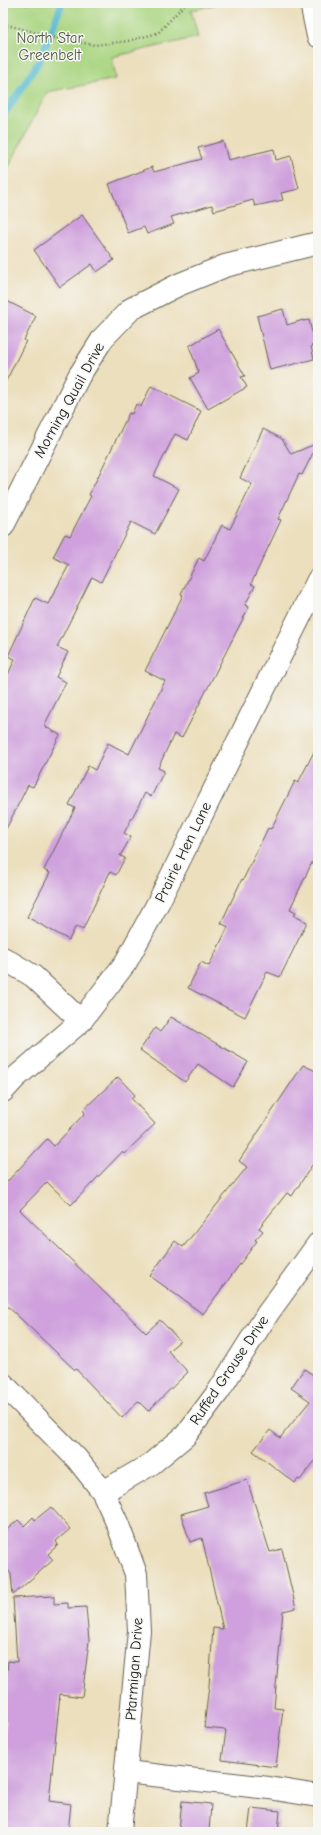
<svg xmlns="http://www.w3.org/2000/svg" width="321" height="1835" viewBox="0 0 321 1835" font-family="'Comic Neue',sans-serif">
  <style>
    .green { fill: #abd682; stroke: #64794f }
    .lines { fill: none; stroke-linecap: round; stroke-linejoin: round }
    .stream { stroke: #53b9d1; stroke-width: 7 }
    .building { fill: #cfa0dd }
    .minor-casing { stroke: #656054; stroke-width: 24 }
    .path { stroke: #656054; stroke-width: 2.5; stroke-dasharray: 1 3; stroke-linecap: butt }
    .minor { stroke: #fff; stroke-width: 22 }
    .labels { text-anchor: middle; dominant-baseline: central; stroke-width: 3; stroke-linejoin: round; paint-order: stroke }
    .park-label { font-size: 15px; fill: #4e5d40; stroke: #f6f6f2 }
    .street-label { font-size: 15px; fill: #1c1c1c; stroke: #f6f6f2 }
  </style>
  <rect width="100%" height="100%" fill="#f6f6f2"/>
  <filter id="ink" filterUnits="userSpaceOnUse"><feTurbulence type="fractalNoise" baseFrequency=".025" numOctaves="2"/><feDisplacementMap in="SourceGraphic" scale="8" xChannelSelector="R" yChannelSelector="G"/><feConvolveMatrix kernelMatrix="1 2 1 2 8 2 1 2 1" color-interpolation-filters="sRGB"/></filter>
  <filter id="wash" filterUnits="userSpaceOnUse"><feTurbulence type="fractalNoise" baseFrequency=".012" numOctaves="4" result="noise"/><feDisplacementMap in="SourceGraphic" scale="16" xChannelSelector="R" yChannelSelector="G"/><feGaussianBlur stdDeviation="0.9" result="paint"/><feColorMatrix in="noise" values="0 0 0 0 0 0 0 0 0 0 0 0 0 0 0 0 0 1.4 0 .05"/><feComposite in="paint" operator="in"/></filter>
  <g filter="url(#wash)">
    <rect width="100%" height="100%" fill="#ecdfbd"/>
    <!-- green -->
    <polygon class="green" points="3,3 224,3 191,10 198,37 112,57 116,79 47,92 3,178"/>
    <g class="lines">
      <!-- stream -->
      <polyline class="stream" points="3,116 40,60 62,3"/>
    </g>
    <g id="blocks">
      <!-- building -->
      <g class="building">
        <polygon points="223,141 228,160 274,149 276,160 291,156 299,189 281,193 283,200 255,206 253,200 214,211 212,205 171,217 174,224 147,234 144,227 128,233 109,184 152,167 154,172 202,159 198,148"/>
        <polygon points="82,215 114,260 97,272 92,264 60,287 34,250"/>
        <polygon points="3,299 36,316 24,340 26,341 3,387"/>
        <polygon points="283,309 287,325 303,320 303,321 309,320 315,345 311,346 314,359 270,370 257,316"/>
        <polygon points="218,329 245,376 241,377 247,387 208,409 190,378 199,373 189,346"/>
        <polygon points="151,386 201,411 188,440 175,434 154,476 179,489 155,534 131,522 101,582 92,577 57,647 68,652 56,677 66,682 44,726 60,735 33,787 28,785 3,835 3,686 15,659 8,656 35,598 48,604 69,565 53,557 65,534 70,536 91,496 89,495 129,413 132,414 136,404 141,407"/>
        <polygon points="263,429 282,439 291,454 318,443 302,475 299,474 278,519 281,520 251,584 255,586 245,605 249,607 182,738 174,734 158,768 164,771 151,797 145,793 124,833 131,837 120,856 125,858 116,875 110,872 83,929 76,926 69,940 27,917 50,873 44,870 75,808 69,805 88,766 95,770 108,743 129,754 165,681 145,671 183,595 181,594 199,558 204,561 222,525 230,529 252,484 240,478"/>
        <polygon points="318,744 318,850 290,909 296,912 294,916 307,922 280,977 267,972 245,1017 188,988 201,962 209,966 228,927 221,923 242,879 243,880 268,828 271,829 295,781 298,783"/>
        <polygon points="171,1017 248,1062 233,1087 198,1064 185,1082 140,1050 155,1028 160,1032"/>
        <polygon points="303,1065 318,1072 318,1156 292,1196 287,1193 259,1228 263,1231 255,1240 257,1241 203,1314 150,1276 175,1241 183,1247 247,1167 239,1161"/>
        <polygon points="118,1077 135,1095 131,1098 155,1124 124,1154 122,1152 71,1205 47,1182 20,1210 146,1333 160,1320 180,1341 168,1351 188,1372 148,1411 138,1401 122,1418 76,1369 75,1370 3,1302 3,1186 47,1139 54,1146 85,1113 83,1110"/>
        <polygon points="304,1369 318,1378 318,1457 300,1480 298,1479 295,1483 253,1451 270,1430 280,1438 310,1401 291,1388"/>
        <polygon points="247,1480 270,1552 282,1549 296,1608 283,1611 274,1708 283,1709 276,1767 222,1760 226,1730 204,1728 209,1686 213,1628 223,1629 202,1538 190,1542 181,1514 208,1506 204,1493"/>
        <polygon points="51,1507 70,1529 56,1541 58,1545 48,1554 53,1560 13,1595 11,1574 3,1564 3,1533 18,1520 24,1526 33,1517 35,1520"/>
        <polygon points="54,1596 54,1604 68,1603 68,1608 86,1607 89,1641 82,1697 60,1694 49,1801 71,1804 68,1832 3,1832 3,1742 6,1721 3,1721 3,1710 8,1661 17,1662 13,1598"/>
        <polygon points="182,1801 211,1804 209,1832 179,1830"/>
        <polygon points="251,1808 280,1811 278,1832 248,1832"/>
      </g>
    </g>
  </g>
  <g filter="url(#ink)">
    <use href="#blocks" fill-opacity="0" stroke="#656054" stroke-width="1"/>
    <g class="lines">
      <!-- minor casing -->
      <g class="minor-casing">
        <g id="minor">
          <polyline points="311,3 318,36"/>
          <polyline points="3,526 79,376 103,338 131,309 178,285 225,266 318,243"/>
          <polyline points="3,958 33,976 81,1021"/>
          <polyline points="3,1091 15,1078 81,1021 126,962 158,903 318,580"/>
          <polyline points="3,1384 77,1459 103,1492 118,1525 136,1574 139,1631 120,1832"/>
          <polyline points="103,1492 151,1464 185,1436 218,1392 268,1313 318,1244"/>
          <polyline points="126,1772 269,1788 318,1796"/>
        </g>
      </g>
      <!-- path -->
      <polyline class="path" points="3,24 64,40 95,45 128,41 158,33 186,3"/>
      <!-- minor -->
      <use href="#minor" class="minor"/>
    </g>
  </g>
  <g class="labels">
    <!-- park labels -->
    <g class="park-label">
      <text x="50" y="38">North Star<tspan x="50" dy="17">Greenbelt</tspan></text>
    </g>
    <!-- street labels -->
    <g class="street-label">
      <text transform="translate(69 400) rotate(-61)">Morning Quail Drive</text>
      <text transform="translate(183 852) rotate(-64)">Prairie Hen Lane</text>
      <text transform="translate(229 1370) rotate(-56)">Ruffed Grouse Drive</text>
      <text transform="translate(134 1669) rotate(-86)">Ptarmigan Drive</text>
    </g>
  </g>
  <!-- margin -->
  <rect width="321" height="1835" fill="none" stroke="#f6f6f2" stroke-width="16"/>
</svg>
